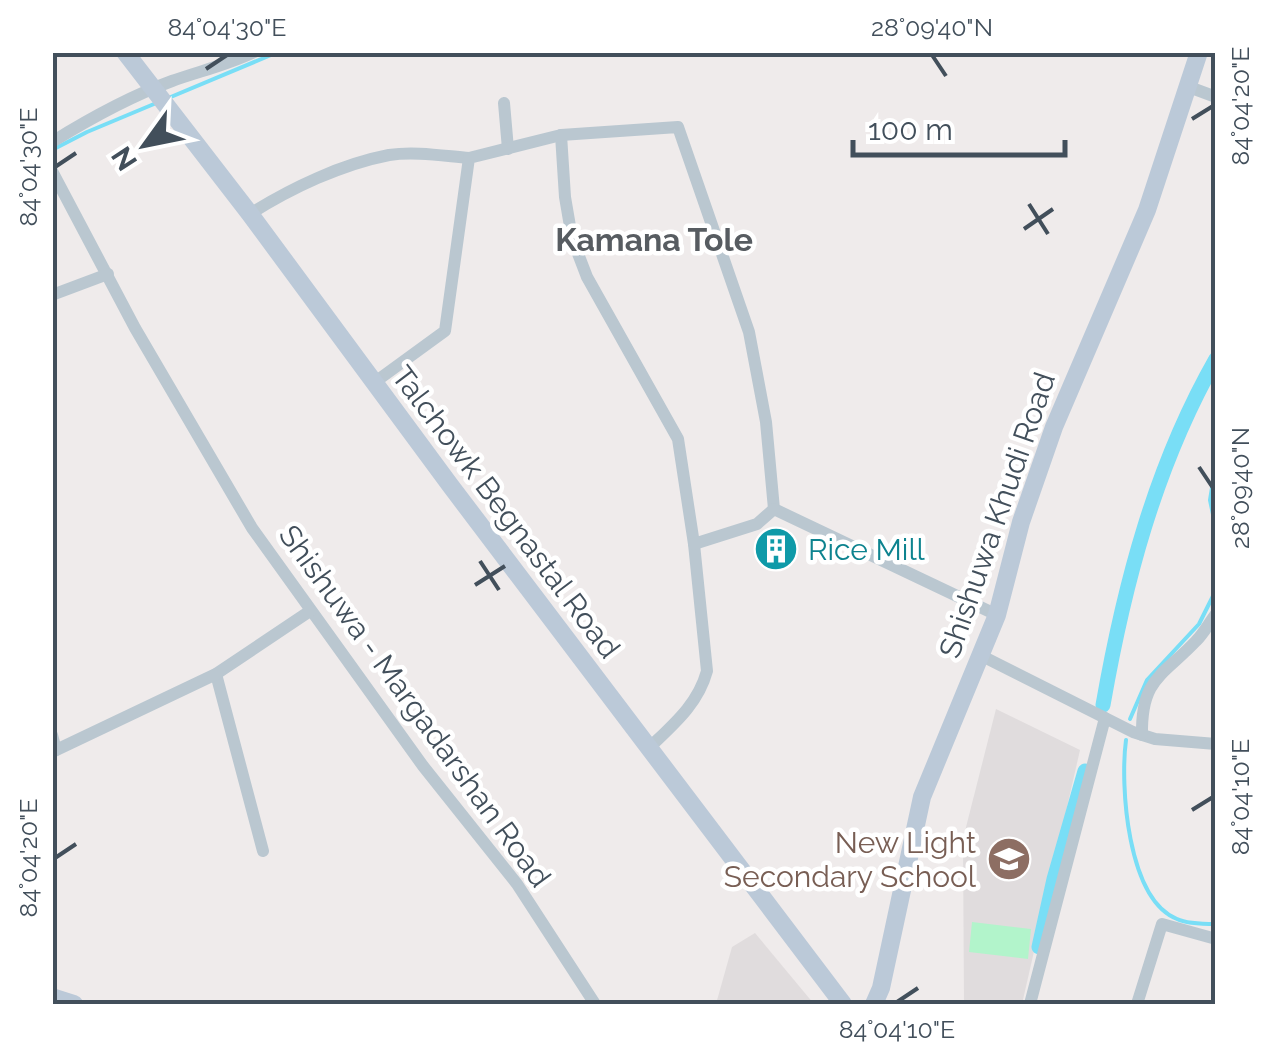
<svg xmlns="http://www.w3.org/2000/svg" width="1268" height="1057" viewBox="0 0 1268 1057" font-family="Raleway,sans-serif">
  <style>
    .education { fill: #e0dcdd }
    .park { fill: #b2f4cb }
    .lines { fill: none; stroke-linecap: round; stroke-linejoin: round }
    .stream { stroke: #79def6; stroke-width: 4 }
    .canal { stroke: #79def6; stroke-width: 15 }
    .minor { stroke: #bac7d0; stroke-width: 12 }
    .secondary { stroke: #bbc9d8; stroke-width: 18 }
    .ticks { fill: none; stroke: #424f5b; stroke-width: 4 }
    .labels { text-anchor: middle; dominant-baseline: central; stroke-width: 9; stroke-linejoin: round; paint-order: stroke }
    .street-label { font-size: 30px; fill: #424f5b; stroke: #fff }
    .culture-label { font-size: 30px; fill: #0d838f; stroke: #fff; text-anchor: start }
    .education-label { font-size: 30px; fill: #785e54; stroke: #fff; text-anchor: end }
    .neighbourhood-label { font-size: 32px; font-weight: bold; fill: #575c61; stroke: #fff }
    .neatline { fill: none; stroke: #424f5b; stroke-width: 4 }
    .ticks-label { font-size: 25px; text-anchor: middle; fill: #424f5b }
  </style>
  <rect width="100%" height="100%" fill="#efebeb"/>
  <!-- education -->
  <g class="education">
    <polygon points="996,709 1080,750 1022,1004 964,1004 963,839"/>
    <polygon points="755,933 814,1004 716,1004 732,947"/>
  </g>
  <!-- park -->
  <polygon class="park" points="972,922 1031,929 1028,959 969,952"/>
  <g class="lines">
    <!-- stream -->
    <g class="stream">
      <polyline points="166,99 278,52"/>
      <polyline points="52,150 87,132 154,104"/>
      <polyline points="1216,463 1210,500 1216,529"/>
      <polyline points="1130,719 1147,680 1199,624 1216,590"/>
      <path d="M1126,740C1120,785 1127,899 1177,919C1187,924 1204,924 1216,924"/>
    </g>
    <!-- canal -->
    <g class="canal">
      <path d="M1103,705C1124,585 1155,466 1216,359"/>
      <polyline points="1039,947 1054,879 1085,771"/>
    </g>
    <!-- minor -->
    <g class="minor">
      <polyline points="1189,87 1216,97"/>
      <polyline points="504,103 508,149"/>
      <path d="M561,135L565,197L572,238L587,277L678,439L694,544L707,671C698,704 674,724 650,747"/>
      <path d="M52,142C89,119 131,96 172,81C200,71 227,65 254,52"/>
      <polyline points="52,171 135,328 252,528 423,766 517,884 595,1004"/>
      <path d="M250,214C291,188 342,164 389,155C415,151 444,156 469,158"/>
      <polyline points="52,295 108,274"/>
      <polyline points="375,382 445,331 469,158 561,135 678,127 749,332 766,422 774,509 997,615"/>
      <polyline points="694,544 757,524 774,509"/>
      <polyline points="980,655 1133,732 1155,739 1216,744"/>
      <polyline points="216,674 263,851"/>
      <polyline points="52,735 56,750"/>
      <path d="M1142,735C1141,678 1163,676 1196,641C1204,633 1209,623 1216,614"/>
      <polyline points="52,752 216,674 310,611"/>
      <polyline points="1030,1004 1105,718"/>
      <polyline points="1137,1004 1162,924 1216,939"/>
    </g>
    <!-- secondary -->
    <g class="secondary">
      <polyline points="125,52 250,214 450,485 843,1004"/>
      <polyline points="52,997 74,1004"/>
      <polyline points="874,1004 881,988 922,797 997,615 1021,522 1054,427 1147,210 1199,52"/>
    </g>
  </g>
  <!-- ticks -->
  <path class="ticks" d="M932,55L946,76M206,69L227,55M1192,119L1213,106M55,167L76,153M1029,204L1048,234M1024,229L1053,209M1199,467L1213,488M480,561L499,590M475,585L505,566M1192,810L1213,797M55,858L76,844M897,1002L918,988"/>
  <!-- icons -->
  <defs>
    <g id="building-disc" transform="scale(2.25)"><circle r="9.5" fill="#0f9aa8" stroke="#fff"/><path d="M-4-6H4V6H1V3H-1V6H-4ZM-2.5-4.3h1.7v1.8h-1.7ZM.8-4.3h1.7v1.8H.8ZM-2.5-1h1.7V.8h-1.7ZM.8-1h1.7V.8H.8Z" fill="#fff"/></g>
    <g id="school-disc" transform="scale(2.25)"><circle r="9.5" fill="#8d6e63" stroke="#fff"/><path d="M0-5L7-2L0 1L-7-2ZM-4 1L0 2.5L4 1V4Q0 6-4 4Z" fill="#fff"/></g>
  </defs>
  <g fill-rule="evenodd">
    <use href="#building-disc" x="776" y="549"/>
    <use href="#school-disc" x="1009" y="859"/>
  </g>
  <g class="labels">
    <!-- street labels -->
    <g class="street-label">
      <text transform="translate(506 512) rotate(53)">Talchowk Begnastal Road</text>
      <text transform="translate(997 515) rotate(-71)">Shishuwa Khudi Road</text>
      <text transform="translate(415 706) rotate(54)">Shishuwa - Margadarshan Road</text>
    </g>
    <!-- culture labels -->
    <g class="culture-label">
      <text x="808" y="549">Rice Mill</text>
    </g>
    <!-- education labels -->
    <g class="education-label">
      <text x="976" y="842">New Light<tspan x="976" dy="34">Secondary School</tspan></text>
    </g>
    <!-- neighbourhood labels -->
    <g class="neighbourhood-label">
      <text x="654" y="239">Kamana Tole</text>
    </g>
  </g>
  <!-- border -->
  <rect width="1268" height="1057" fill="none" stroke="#ffffff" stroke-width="110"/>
  <!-- north arrow -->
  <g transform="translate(145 145) rotate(237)" stroke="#ffffff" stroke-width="8" paint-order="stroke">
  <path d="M0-8L18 38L0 25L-18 38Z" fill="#424f5b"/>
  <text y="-15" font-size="28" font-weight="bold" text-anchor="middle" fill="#424f5b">N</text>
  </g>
  <!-- scale -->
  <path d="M853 140v15h212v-15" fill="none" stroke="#424f5b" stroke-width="5"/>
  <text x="868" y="140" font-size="30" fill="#424f5b" stroke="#ffffff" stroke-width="8" paint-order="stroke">100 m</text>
  <rect x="55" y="55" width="1158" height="947" class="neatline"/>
  <g class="ticks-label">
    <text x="227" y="36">84°04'30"E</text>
    <text x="932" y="36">28°09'40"N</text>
    <text transform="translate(1240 106) rotate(-90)" y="9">84°04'20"E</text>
    <text transform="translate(28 167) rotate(-90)" y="9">84°04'30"E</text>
    <text transform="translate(1240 488) rotate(-90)" y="9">28°09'40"N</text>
    <text transform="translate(1240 797) rotate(-90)" y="9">84°04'10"E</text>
    <text transform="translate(28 858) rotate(-90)" y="9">84°04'20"E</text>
    <text x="897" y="1038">84°04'10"E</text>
  </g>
</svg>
